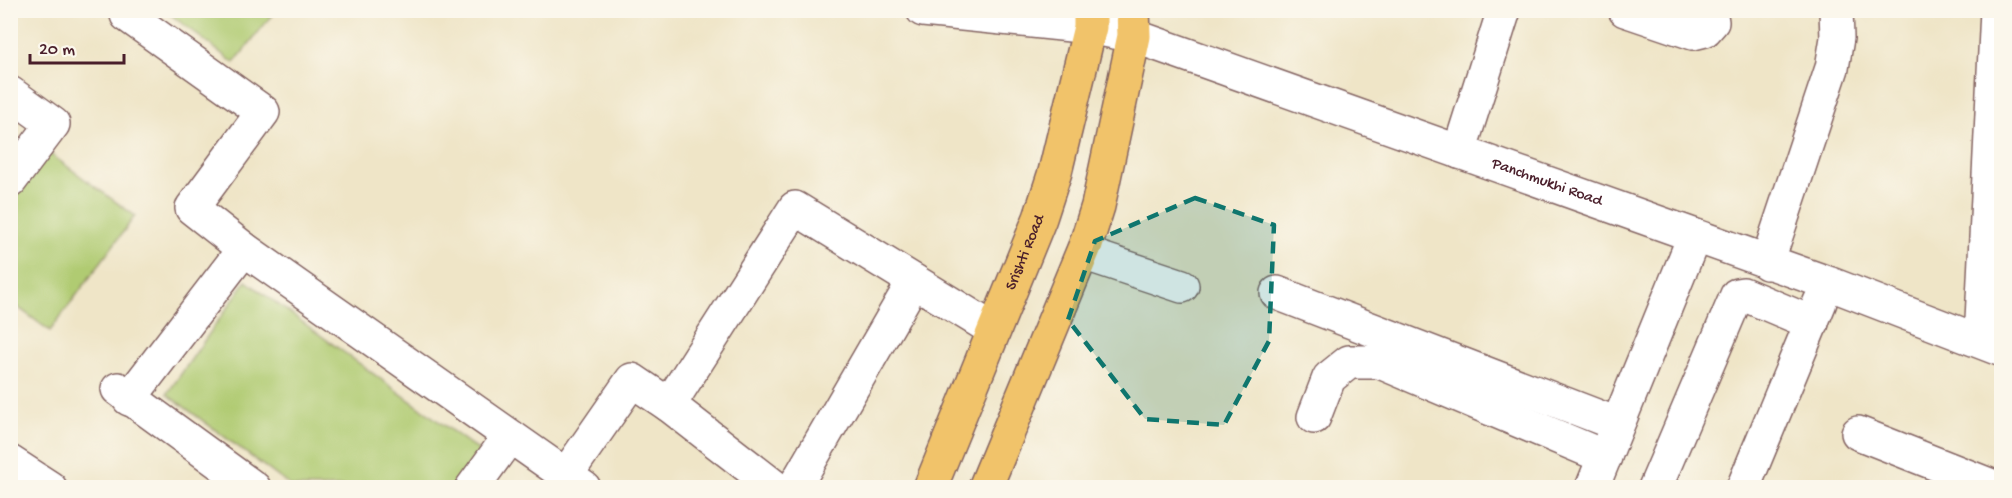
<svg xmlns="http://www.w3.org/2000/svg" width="2012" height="498" viewBox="0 0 2012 498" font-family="'Gochi Hand',sans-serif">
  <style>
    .green { fill: #b0cb72; stroke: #7d754e; stroke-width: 1.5 }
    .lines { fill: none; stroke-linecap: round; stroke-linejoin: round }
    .minor-casing { stroke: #846462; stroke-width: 36 }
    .major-casing { stroke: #846462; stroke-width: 36 }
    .minor { stroke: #fff; stroke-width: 33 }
    .major { stroke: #f1c36a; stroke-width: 33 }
    .marked { fill: #0f766e; fill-opacity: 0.2; stroke: #0f766e; stroke-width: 4.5; stroke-dasharray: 12 8; stroke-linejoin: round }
    .labels { text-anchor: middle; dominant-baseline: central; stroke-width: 4.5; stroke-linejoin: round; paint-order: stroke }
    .street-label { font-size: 16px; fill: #4a1f2b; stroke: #fbf7ec }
  </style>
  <rect width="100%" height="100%" fill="#fbf7ec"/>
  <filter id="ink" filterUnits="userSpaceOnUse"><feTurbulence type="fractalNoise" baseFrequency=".0167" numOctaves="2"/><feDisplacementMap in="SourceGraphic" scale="12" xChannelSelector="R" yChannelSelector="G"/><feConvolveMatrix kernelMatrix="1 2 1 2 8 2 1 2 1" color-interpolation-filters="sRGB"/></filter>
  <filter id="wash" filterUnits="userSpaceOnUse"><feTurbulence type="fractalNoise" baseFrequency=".008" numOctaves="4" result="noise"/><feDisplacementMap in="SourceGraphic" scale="24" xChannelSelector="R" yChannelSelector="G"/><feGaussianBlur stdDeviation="1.35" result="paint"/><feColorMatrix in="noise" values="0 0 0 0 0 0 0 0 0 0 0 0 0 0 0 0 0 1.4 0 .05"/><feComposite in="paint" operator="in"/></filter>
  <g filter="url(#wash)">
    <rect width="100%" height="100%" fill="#efe5c7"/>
    <!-- green -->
    <g class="green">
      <polygon points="166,11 275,11 234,63"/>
      <polygon points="38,145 135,216 50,331 11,302 10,183"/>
      <polygon points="246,281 489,458 466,487 292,487 167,394"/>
    </g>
  </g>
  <g filter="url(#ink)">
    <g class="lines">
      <!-- minor casing -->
      <g class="minor-casing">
        <g id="minor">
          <polyline points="131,10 127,15 263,112 192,208 244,249 584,488"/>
          <path id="s1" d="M923,10L1090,27L1134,36L1828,283L2002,350"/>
          <polyline points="1625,10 1693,33 1705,30 1712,22 1710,10"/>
          <polyline points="10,93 53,124 10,181"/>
          <polyline points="1459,152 1504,10"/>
          <polyline points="1083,253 1182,286"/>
          <polyline points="1767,263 1832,68 1837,38 1836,10"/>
          <polyline points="1277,293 1617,424"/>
          <polyline points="1981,341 1997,10"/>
          <polyline points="118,389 254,488"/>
          <polyline points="129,399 244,249"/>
          <polyline points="669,405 776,488"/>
          <polyline points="1314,417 1329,378 1349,362 1380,362 1605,457"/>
          <polyline points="1858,433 1997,488"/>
          <polyline points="10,462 50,488"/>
          <polyline points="566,475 632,380 669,405 795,208 994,330"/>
          <polyline points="472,488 509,437"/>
          <polyline points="794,488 914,281"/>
          <polyline points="1592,488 1694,237"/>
          <polyline points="1655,488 1737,295 1743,294 1812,323"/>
          <polyline points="1743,488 1820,302"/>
        </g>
      </g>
      <!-- major casing -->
      <g class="major-casing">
        <g id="major">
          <path id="s2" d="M930,488L1040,218L1055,172L1090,27V10"/>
          <polyline points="985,488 1086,244 1098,206 1134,36 1133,10"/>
        </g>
      </g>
      <!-- minor -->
      <use href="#minor" class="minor"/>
      <!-- major -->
      <use href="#major" class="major"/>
    </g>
  </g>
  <!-- marked area -->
  <path class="marked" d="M1195,198L1274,225L1269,341L1224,425L1145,419L1068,320L1095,241Z"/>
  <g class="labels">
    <!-- street labels -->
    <g class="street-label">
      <text stroke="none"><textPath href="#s1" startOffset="651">Panchmukhi Road</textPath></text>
      <text stroke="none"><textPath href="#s2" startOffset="254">Srishti Road</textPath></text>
    </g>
  </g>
  <!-- margin -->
  <rect width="2012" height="498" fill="none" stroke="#fbf7ec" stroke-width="36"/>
  <!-- scale -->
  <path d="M30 54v9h94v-9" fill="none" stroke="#4a1f2b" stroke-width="3"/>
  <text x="39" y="54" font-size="18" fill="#4a1f2b" stroke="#fbf7ec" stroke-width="4.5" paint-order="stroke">20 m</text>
</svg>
